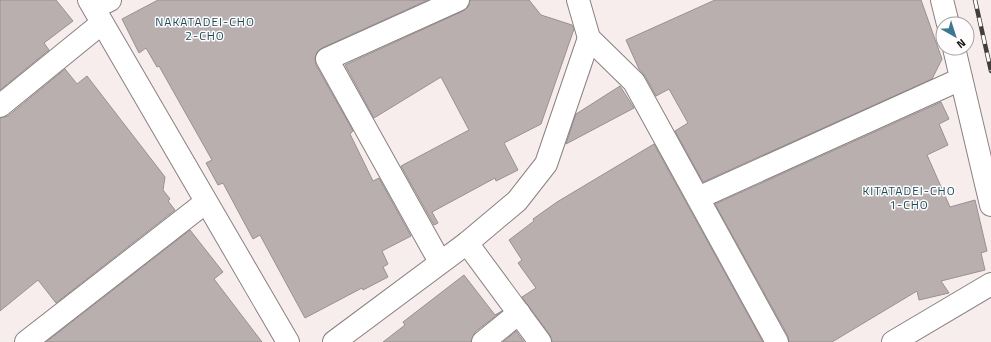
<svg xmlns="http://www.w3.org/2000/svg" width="991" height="342" viewBox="0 0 991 342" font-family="'Titillium Web',sans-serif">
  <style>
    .building { fill: #b9afaf; stroke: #999090 }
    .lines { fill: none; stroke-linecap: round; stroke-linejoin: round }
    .street-casing { stroke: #8a8081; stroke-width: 24 }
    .street { stroke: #fff; stroke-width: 22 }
    .rail-casing { stroke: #433e3e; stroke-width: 4.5 }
    .rail { stroke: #fefcfc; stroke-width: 3; stroke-dasharray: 9; stroke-linecap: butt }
    .labels { text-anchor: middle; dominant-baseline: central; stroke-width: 3; stroke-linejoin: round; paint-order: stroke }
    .neighbourhood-label { font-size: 12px; letter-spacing: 1px; fill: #184a5b; stroke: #fefcfc }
  </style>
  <rect width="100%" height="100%" fill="#f7eded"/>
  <!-- building -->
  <g class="building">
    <polygon points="0,0 56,0 73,21 44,43 49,50 0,90"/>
    <polygon points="158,0 428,0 322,48 317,52 315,58 316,65 353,131 350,134 373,181 379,178 411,236 382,251 388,264 383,267 388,277 363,290 362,288 305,318 260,235 253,239 223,183 218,185 206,163 212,160 159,66 157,67 146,48 139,53 122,19"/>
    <polygon points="470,0 529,0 541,15 572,25 574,29 541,124 504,143 518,170 496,181 495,178 432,212 438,223 434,225 401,166 469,130 441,77 374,118 345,65 463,11 468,7"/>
    <polygon points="715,0 921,0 942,59 932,79 703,182 675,131 688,123 669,89 656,96 645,76 639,69 626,40"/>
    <polygon points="65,69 77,84 87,76 165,177 163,190 170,199 168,201 175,210 56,303 38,280 0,311 0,118 8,116"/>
    <polygon points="620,86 634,108 566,144 576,114"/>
    <polygon points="941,102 949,119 939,124 948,145 927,155 950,207 975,200 987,251 981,253 985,270 941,281 949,293 919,300 917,291 832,342 789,342 788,336 715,204"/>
    <polygon points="654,144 763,342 552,342 550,335 522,297 536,288 518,263 522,260 509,240 534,221 533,219 557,202"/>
    <polygon points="190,230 223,272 214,279 262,342 46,342"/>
    <polygon points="464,275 495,315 502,311 475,332 471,342 383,342 405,325 403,322"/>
    <polygon points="516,331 524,342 503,342"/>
  </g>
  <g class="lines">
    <!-- street casing -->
    <g class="street-casing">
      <g id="street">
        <polyline points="89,0 288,342"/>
        <polyline points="578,0 589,38 634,82 777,342"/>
        <polyline points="942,0 948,24"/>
        <polyline points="94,8 110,0"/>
        <polyline points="954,48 991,205"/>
        <polyline points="0,106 102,23"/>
        <polyline points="698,198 961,79"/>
        <polyline points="467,243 540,342"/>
        <polyline points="440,262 327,59 458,0"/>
        <polyline points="26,342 206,202"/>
        <polyline points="334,342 467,243 517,201 546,164 589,38"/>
        <polyline points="483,342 519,313"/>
        <polyline points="893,342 991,284"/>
      </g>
    </g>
    <!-- street -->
    <use href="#street" class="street"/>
    <!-- rail casing -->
    <g class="rail-casing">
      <polyline id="rail" points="975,0 991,71"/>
    </g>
    <!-- rail -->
    <use href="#rail" class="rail"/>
  </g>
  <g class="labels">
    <!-- neighbourhood labels -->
    <g class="neighbourhood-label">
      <text x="205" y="21">NAKATADEI-CHO<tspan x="205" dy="14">2-CHO</tspan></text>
      <text x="909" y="190">KITATADEI-CHO<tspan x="909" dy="14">1-CHO</tspan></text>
    </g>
  </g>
  <!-- north arrow -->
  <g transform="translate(955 36) rotate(141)"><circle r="19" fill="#fefcfc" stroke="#a29f9f"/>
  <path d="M0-3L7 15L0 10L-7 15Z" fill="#3c788f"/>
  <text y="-6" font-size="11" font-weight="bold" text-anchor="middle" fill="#181414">N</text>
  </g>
</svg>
